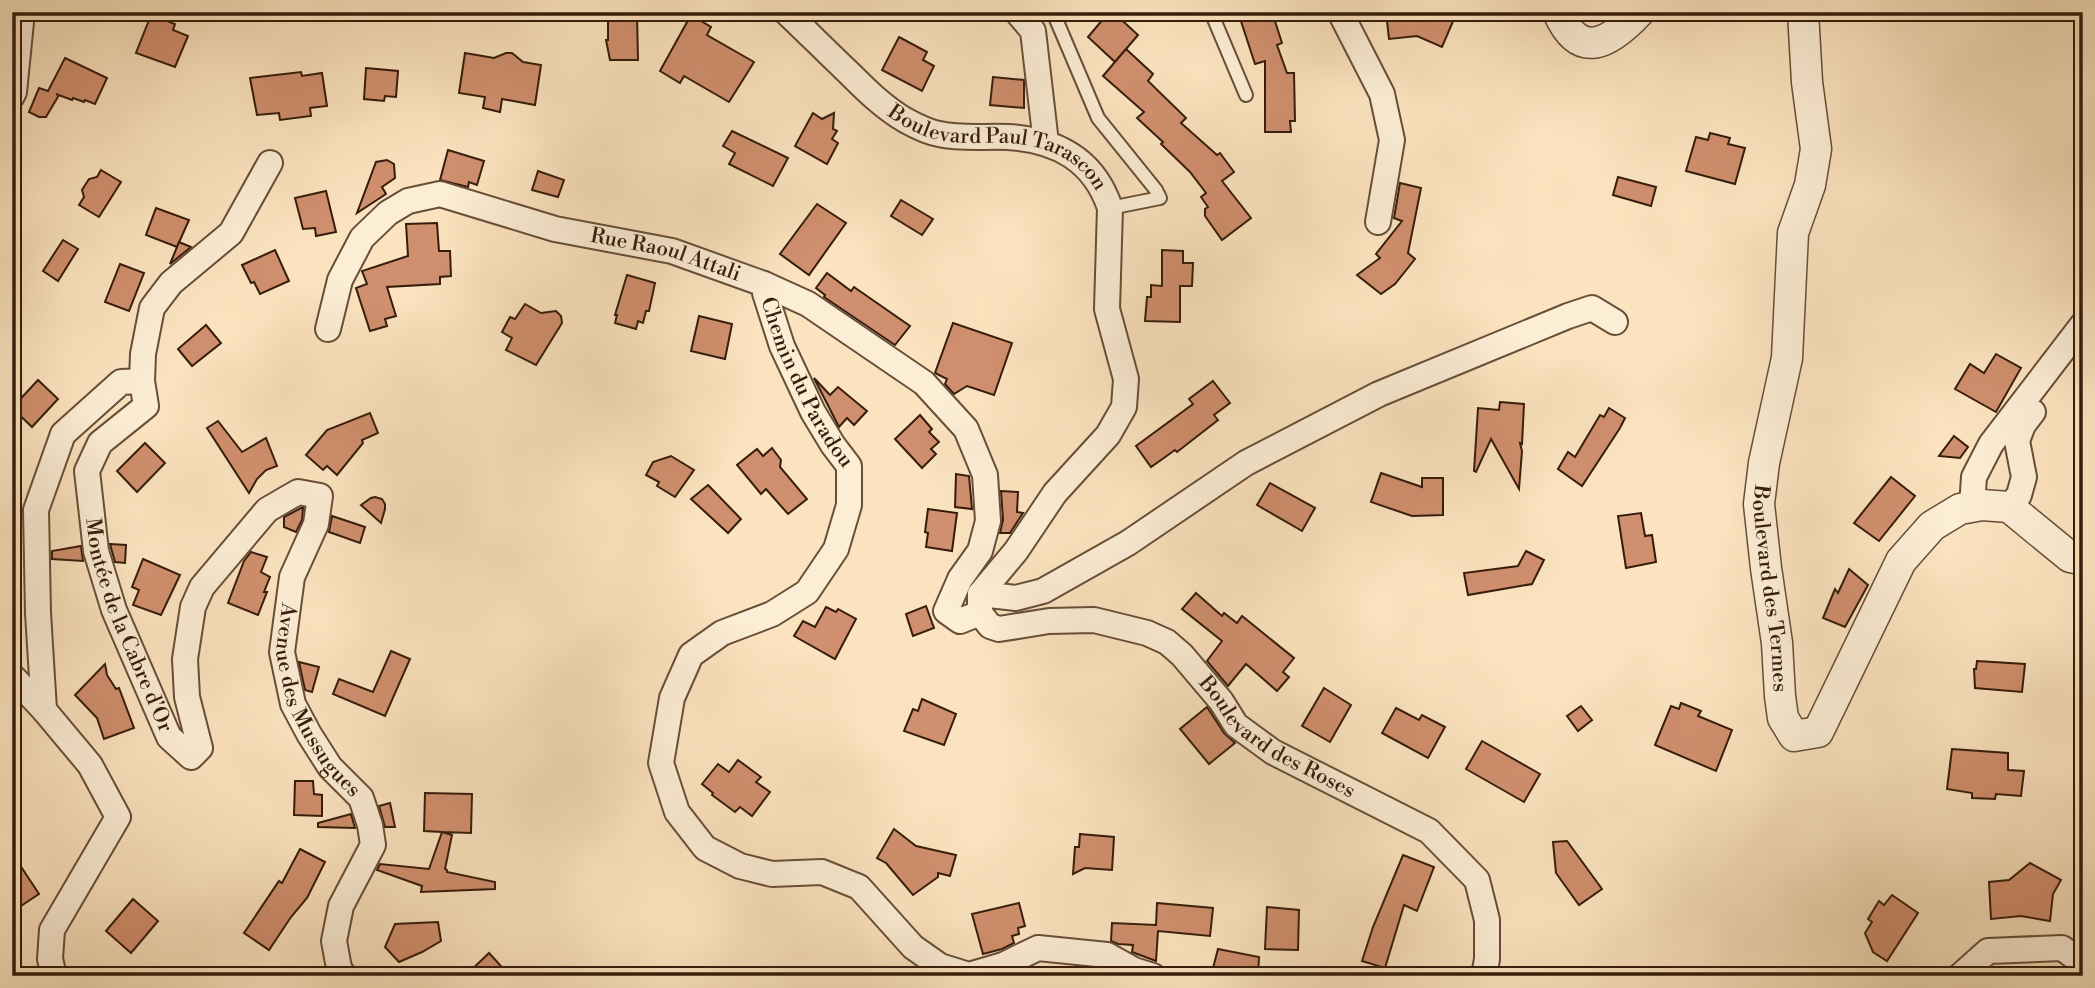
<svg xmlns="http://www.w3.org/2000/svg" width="2095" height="988" viewBox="0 0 2095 988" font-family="'Libre Bodoni',serif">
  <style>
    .building { fill: #d08f6e; stroke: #361c0b; stroke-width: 2 }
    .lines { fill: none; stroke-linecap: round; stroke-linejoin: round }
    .service-casing { stroke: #674e38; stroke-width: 16 }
    .minor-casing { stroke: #674e38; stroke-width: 28 }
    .tertiary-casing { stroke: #674e38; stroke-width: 33 }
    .service { stroke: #fcedd5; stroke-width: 12 }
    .minor { stroke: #fcedd5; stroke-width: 24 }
    .tertiary { stroke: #fcedd5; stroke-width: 30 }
    .labels { text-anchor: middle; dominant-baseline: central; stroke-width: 5; stroke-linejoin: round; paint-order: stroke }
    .street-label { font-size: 21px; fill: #361c0b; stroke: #fcedd5 }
  </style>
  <rect width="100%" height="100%" fill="#fbe3bf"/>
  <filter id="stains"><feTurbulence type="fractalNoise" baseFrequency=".00286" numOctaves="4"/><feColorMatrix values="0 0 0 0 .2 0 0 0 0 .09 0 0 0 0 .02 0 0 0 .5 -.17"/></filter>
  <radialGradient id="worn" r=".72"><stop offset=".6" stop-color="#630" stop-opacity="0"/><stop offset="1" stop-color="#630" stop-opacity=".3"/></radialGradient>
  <!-- building -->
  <g class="building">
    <polygon points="1109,12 1113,12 1138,35 1115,62 1088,37"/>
    <polygon points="1238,12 1272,12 1282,43 1277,45 1287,73 1294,73 1295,121 1290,121 1291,132 1265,132 1265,61 1255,64"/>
    <polygon points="1386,12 1457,12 1442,47 1417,36 1389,39"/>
    <polygon points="637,13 638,60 610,60 606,40 608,40 608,14"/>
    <polygon points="151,15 175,24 173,30 188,36 175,67 136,53"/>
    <polygon points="691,15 711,27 707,35 754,62 729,102 684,76 680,83 660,71"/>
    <polygon points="899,37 927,52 923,60 934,66 922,91 882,70"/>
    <polygon points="1126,49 1153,74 1148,81 1186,118 1181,123 1217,155 1220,153 1234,172 1222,181 1251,218 1222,240 1205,216 1205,209 1208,207 1201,197 1206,193 1190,172 1161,144 1163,142 1137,118 1144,112 1103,76"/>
    <polygon points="465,53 494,58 506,53 512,53 523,62 541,65 535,105 502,99 500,112 483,108 485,97 459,93"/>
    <polygon points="65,58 107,78 95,104 85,100 84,102 73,98 72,100 56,94 59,95 46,117 39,117 29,112 39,88 48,91"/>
    <polygon points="366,68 398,71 396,97 385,96 384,101 364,99"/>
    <polygon points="301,72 302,76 322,73 327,106 310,108 311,116 280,120 279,113 257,115 250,78"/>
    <polygon points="993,77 1024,80 1024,108 990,105"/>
    <polygon points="813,113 822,119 834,113 833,129 837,131 832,139 838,143 827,164 795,146"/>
    <polygon points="732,131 788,158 773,186 729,164 735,153 723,146"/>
    <polygon points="1710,133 1730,138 1728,144 1745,148 1735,184 1686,171 1696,137 1708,140"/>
    <polygon points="448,150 484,161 477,185 469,182 468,187 440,180"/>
    <polygon points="387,160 394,164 395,178 382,187 386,194 357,213 376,162"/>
    <polygon points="101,170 121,182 99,217 79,205 84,197 82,190 89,179 97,177"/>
    <polygon points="538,171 564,180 558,197 532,190"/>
    <polygon points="1618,177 1656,187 1651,206 1613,195"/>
    <polygon points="1400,183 1421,188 1408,253 1415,259 1395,284 1381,294 1357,275 1380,258 1376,254 1402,221 1394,218"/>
    <polygon points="326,191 336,232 316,236 315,228 303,229 295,198"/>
    <polygon points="901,200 933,219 922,235 891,216"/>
    <polygon points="817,204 846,223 809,275 780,254"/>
    <polygon points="156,208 189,220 177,247 146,235"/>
    <polygon points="437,223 439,251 450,251 451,276 440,277 440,284 387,287 396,316 385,319 387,326 370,331 356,288 367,284 362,271 408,256 406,224"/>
    <polygon points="63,240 78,249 58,281 43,271"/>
    <polygon points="179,242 191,247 170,264"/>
    <polygon points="275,250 289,281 260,294 254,282 251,283 242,265"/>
    <polygon points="1162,250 1183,251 1183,263 1193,263 1192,286 1180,286 1180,322 1145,321 1147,297 1151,297 1151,285 1162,286"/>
    <polygon points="120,264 144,273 129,311 105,302"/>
    <polygon points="827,273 851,291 854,287 910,326 895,345 824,297 825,295 816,288"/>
    <polygon points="627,275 655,283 649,311 646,311 643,323 638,321 636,329 615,323 617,315 615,315"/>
    <polygon points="525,304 541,313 556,311 561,316 562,323 536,365 506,350 512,338 502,332 510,317 515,319"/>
    <polygon points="699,316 732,324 725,359 691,351"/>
    <polygon points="953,323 1012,343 994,395 967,386 954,394 945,384 947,379 935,373"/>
    <polygon points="206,325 221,343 192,366 178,349"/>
    <polygon points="1996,354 2021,368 1996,412 1955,389 1970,364 1984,373"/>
    <polygon points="814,378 830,395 838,387 867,411 854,425 847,418 839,427"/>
    <polygon points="38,380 58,399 32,427 12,408"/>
    <polygon points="1213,381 1230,403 1214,415 1218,420 1177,452 1175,450 1151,467 1136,446 1193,404 1189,399"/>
    <polygon points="1500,402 1524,404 1522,444 1520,443 1522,451 1519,489 1491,439 1476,472 1474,471 1478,408 1499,410"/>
    <polygon points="1609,408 1625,418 1620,428 1582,486 1558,469 1568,452 1575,457 1600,415 1604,417"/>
    <polygon points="370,413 378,433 362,440 363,443 337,475 327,466 323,470 306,455 327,430"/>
    <polygon points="920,415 932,429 929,432 939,442 931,449 936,454 922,468 895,439"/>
    <polygon points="218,421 242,452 266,438 277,466 266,470 257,479 249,493 207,428"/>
    <polygon points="1954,436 1968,447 1960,458 1939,456"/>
    <polygon points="145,443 165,463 137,492 117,471"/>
    <polygon points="772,448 781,460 780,467 807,499 788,514 766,489 761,494 737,465 757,449 763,456"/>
    <polygon points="671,456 694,470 675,497 657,486 659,482 646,475 653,462"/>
    <polygon points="1381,473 1422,487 1422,478 1443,478 1443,515 1412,516 1371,502"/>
    <polygon points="956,474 969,476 972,509 955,507"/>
    <polygon points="1891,477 1915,496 1879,541 1854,523"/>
    <polygon points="1270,483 1315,508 1302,531 1257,505"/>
    <polygon points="708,485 741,519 728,533 691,499"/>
    <polygon points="1001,491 1018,492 1017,512 1023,513 1010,533 1000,533 1003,520"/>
    <polygon points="375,497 382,499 385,504 385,509 381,523 361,505 371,498"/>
    <polygon points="301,508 303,508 302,520 296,532 284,527 284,517"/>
    <polygon points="928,509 957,513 952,551 926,547 928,533 925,532"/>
    <polygon points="1641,513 1645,536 1652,535 1656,562 1626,568 1618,516"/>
    <polygon points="332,516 365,527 360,543 329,532"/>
    <polygon points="110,544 126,545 125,563 115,562"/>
    <polygon points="81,546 83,561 52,559 52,551"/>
    <polygon points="1526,551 1544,560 1532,584 1468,595 1464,573 1518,566"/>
    <polygon points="251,552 267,557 261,572 270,577 264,592 267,592 258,615 228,603 244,561"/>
    <polygon points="143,559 180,575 161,615 133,605 139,590 132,587"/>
    <polygon points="1849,569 1868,585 1845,627 1823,618 1835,589 1838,593"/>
    <polygon points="1196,593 1222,616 1224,613 1237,623 1242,616 1294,658 1283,672 1289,677 1277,691 1246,664 1228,686 1207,661 1222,641 1182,609"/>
    <polygon points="926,606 934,628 913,636 906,614"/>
    <polygon points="826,607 836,612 838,609 856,619 835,659 794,636 803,621 815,627"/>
    <polygon points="391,651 410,659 385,716 333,694 339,679 373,692"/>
    <polygon points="1977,661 2025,664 2022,692 1975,688 1974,669 1976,669"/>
    <polygon points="299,662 319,667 312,692 305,690"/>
    <polygon points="105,664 107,675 116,689 119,688 134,728 104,739 97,718 75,695"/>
    <polygon points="1324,688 1351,705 1330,742 1302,726"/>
    <polygon points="922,699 956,714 944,745 904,731 913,709 918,711"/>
    <polygon points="1681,703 1701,711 1698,716 1732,730 1716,771 1655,745 1671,706 1679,709"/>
    <polygon points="1581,706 1592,720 1578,731 1567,716"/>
    <polygon points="1207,707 1224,733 1235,743 1209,764 1180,729"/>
    <polygon points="1396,708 1419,720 1422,715 1445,727 1428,758 1382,733"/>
    <polygon points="1482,741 1540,774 1524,802 1466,769"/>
    <polygon points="1952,749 2008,753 2008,770 2024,771 2021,796 1996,794 1995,799 1972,798 1972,793 1947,789"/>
    <polygon points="738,760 761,777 756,782 770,792 752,816 740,807 735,812 712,795 713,793 702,784 718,764 729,772"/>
    <polygon points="295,781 313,781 314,794 322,795 322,816 294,815"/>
    <polygon points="425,793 472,794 471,833 442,832 452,835 445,869 447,870 447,872 495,882 495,889 421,892 422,886 377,870 380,864 429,869 442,832 424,831"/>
    <polygon points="390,803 395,827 385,827 379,806"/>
    <polygon points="351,814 355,828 318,827 318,823"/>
    <polygon points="894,829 916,846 956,855 950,876 938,873 938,877 913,895 886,863 877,858"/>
    <polygon points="1080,834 1114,837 1112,870 1085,868 1073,874 1075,847 1079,847"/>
    <polygon points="1567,841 1602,889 1579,905 1556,873 1553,842"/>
    <polygon points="300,849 325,862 307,898 291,917 269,950 244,933 279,881 282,883"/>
    <polygon points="12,853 39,894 12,912"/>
    <polygon points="1403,855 1434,867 1417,911 1404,905 1385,968 1362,961 1373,927"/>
    <polygon points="2030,863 2061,880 2053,894 2050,921 2021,916 1991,919 1989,882 2009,880"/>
    <polygon points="1892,895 1918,913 1887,961 1873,952 1865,933 1872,922 1868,919 1879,901 1884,905"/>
    <polygon points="133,899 158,921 131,953 106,931"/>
    <polygon points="1019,903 1025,926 1018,928 1019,934 1012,936 1014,943 1002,949 983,954 972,914"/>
    <polygon points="1157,903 1213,908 1210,936 1158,931 1156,961 1132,952 1133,945 1118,944 1111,941 1112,923 1156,925"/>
    <polygon points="1267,907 1299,910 1298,950 1265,949"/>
    <polygon points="438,922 441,941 422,952 399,962 385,947 395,924"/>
    <polygon points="1218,949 1259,957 1258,976 1245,976 1213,968"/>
    <polygon points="489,953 510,976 465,976"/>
  </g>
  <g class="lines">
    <!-- service casing -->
    <g class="service-casing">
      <g id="service">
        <polyline points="1053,12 1098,118 1156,190 1160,198 1110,208"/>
        <polyline points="1211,12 1246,95"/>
      </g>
    </g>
    <!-- minor casing -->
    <g class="minor-casing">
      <g id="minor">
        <path id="s1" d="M786,12C807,32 827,52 848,72C865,89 883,107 905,120C914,125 928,132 939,134C962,139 985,136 1008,137C1057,140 1094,160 1110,208L1107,309L1126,379L1124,407L1108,435L1055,493L1016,551L980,594V613"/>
        <polyline points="1017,12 1033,31 1046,143"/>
        <polyline points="1340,12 1382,94 1392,140 1378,222"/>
        <polyline points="12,96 14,92 22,12"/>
        <path id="s2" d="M764,284L765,293L782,346L813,412L833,445L849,466V505L836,549L807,592L772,614L722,633L691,655L672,698L661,763L677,812L705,848L740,866L772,874L822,872L859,887L913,947L940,966L969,975L1003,965L1038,948L1107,955L1134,970L1153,976"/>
        <path id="s3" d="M328,329L340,280L362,238L388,213L408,201L440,194L555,229L672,251L764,284L808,304L924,383L966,429L985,475L988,521L980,551L960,579L946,611L960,621L980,613"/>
        <path id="s4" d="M142,381L146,406L100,443L87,471L96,551L114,610L169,737L191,757L200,748L187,697L185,659L193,607L202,587L267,510L298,492L320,496L316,524L292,577L282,652L293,704L309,734L330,767L361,798L370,825L373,845L341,906L334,941L339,968L344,976"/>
        <polyline points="1972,506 1974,477 1991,444 2083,324"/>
        <polyline points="2009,507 2019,495 2024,477 2017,441 2023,425 2033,412"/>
        <polyline points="980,594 1016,598 1043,591 1128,543 1246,463 1379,394 1568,316 1592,308 1615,322"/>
        <path id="s5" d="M980,613L990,626L999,629L1049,621L1094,620L1147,633L1167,642L1182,655L1221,701L1236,725L1273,752L1429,831L1477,880L1487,920V959L1484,976"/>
        <polyline points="12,676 44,710 90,765 118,817 52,930 50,959 54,976"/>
        <polyline points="44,710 38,613 36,510 63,434 121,382 142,381 143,354 152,308 171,283 231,233 270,163"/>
        <polyline points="1960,976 1988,951 2062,948 2083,963"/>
      </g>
    </g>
    <!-- tertiary casing -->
    <g class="tertiary-casing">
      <g id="tertiary">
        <path d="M1558,12C1580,62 1610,43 1639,12"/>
        <path id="s6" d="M1803,12L1807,82L1816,149L1810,185L1793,233L1787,358L1764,463L1759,504L1766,568L1777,643L1780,696L1783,718L1794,736L1818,732L1901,561L1932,526L1960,509L1982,505L2009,507L2070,557L2083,560"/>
      </g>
    </g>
    <!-- service -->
    <use href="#service" class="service"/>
    <!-- minor -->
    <use href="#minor" class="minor"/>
    <!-- tertiary -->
    <use href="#tertiary" class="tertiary"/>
  </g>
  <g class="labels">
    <!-- street labels -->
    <g class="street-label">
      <text stroke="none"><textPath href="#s1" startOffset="261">Boulevard Paul Tarascon</textPath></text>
      <text stroke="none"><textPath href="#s3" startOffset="424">Rue Raoul Attali</textPath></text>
      <text stroke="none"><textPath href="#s2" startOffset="108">Chemin du Paradou</textPath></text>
      <text stroke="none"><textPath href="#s6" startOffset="584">Boulevard des Termes</textPath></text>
      <text stroke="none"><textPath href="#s4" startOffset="276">Montée de la Cabre d'Or</textPath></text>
      <text stroke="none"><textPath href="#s4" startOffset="982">Avenue des Mussugues</textPath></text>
      <text stroke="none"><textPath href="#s5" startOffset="346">Boulevard des Roses</textPath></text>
    </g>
  </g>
  <!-- margin -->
  <rect width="2095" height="988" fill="none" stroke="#fbe3bf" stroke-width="42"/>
  <rect x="14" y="14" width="2067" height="960" fill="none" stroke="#361c0b" stroke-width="3.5"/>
  <rect x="21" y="21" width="2053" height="946" fill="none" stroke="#361c0b" stroke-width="2"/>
  <rect width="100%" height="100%" filter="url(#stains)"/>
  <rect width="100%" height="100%" fill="url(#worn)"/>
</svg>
